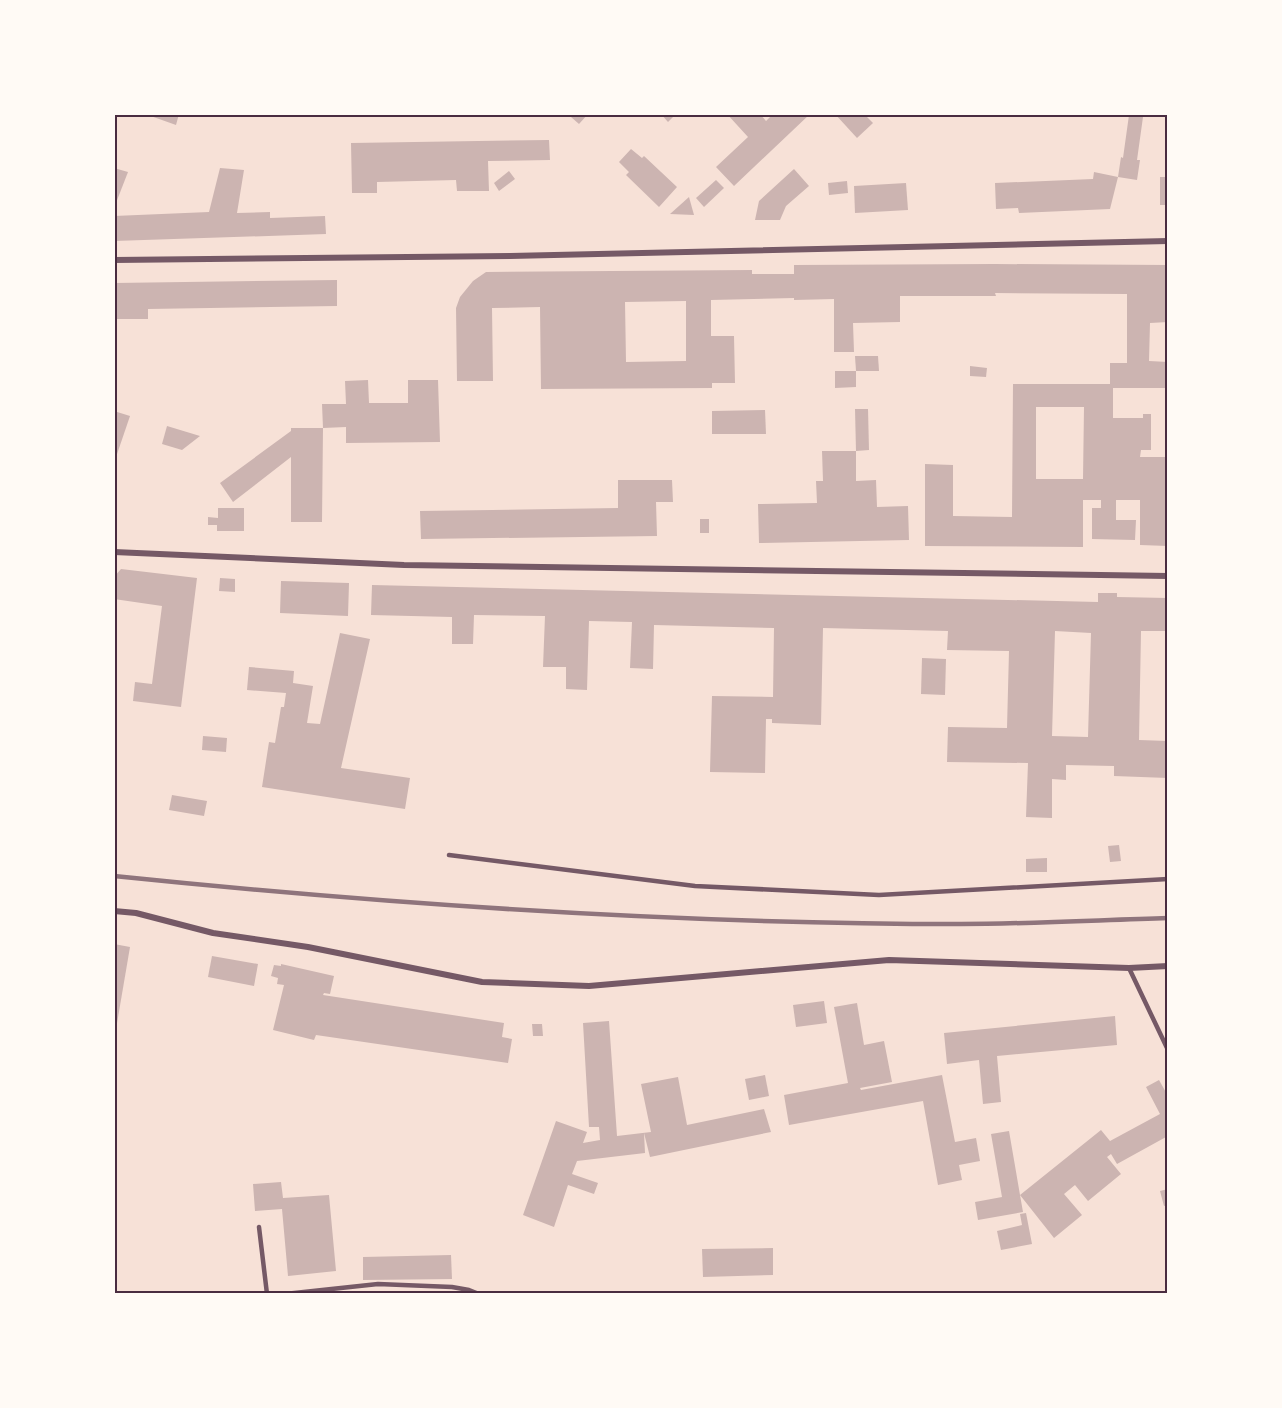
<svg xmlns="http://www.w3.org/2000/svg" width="1282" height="1408" viewBox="0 0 1282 1408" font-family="Arial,sans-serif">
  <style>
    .building { fill: #ccb4b1; fill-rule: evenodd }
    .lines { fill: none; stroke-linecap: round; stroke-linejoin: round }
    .service { stroke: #755966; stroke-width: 4.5 }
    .minor { stroke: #755966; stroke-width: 6 }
    .rail { stroke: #8f747c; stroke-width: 4.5 }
    .neatline { fill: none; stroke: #4a2c40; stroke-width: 2 }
  </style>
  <rect width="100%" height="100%" fill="#f7e1d7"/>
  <!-- building -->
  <g class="building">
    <polygon points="145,114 179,114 176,125"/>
    <polygon points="574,114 588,114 579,124 571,117"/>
    <polygon points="661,114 676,114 668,122"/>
    <polygon points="727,114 760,114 766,121 773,114 810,114 734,186 716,167 748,137"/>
    <polygon points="835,114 864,114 873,123 857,138"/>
    <polygon points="1129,115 1143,117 1137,160 1140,160 1137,180 1118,177 1121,157 1123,158"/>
    <polygon points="549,140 550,160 488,161 489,191 457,191 456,180 377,182 377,193 352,193 351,143"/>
    <polygon points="631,149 642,158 644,156 677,187 659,207 626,175 629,172 619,162"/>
    <polygon points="114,168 128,172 114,208"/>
    <polygon points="220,168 244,170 237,213 270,212 270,218 325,216 326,234 114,241 114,216 209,212"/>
    <polygon points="794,169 809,186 786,206 780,220 755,220 759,201"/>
    <polygon points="509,171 515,179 499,191 494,183"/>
    <polygon points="1094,172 1118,177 1110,209 1019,213 1018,208 996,209 995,183 1093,179"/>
    <rect x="1160" y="177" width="8" height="28"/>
    <polygon points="716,180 724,188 704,207 696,198"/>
    <polygon points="847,181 848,193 829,195 828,183"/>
    <polygon points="906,183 908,210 855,213 854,186"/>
    <polygon points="689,197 694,215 670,214"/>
    <path d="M995,264L1168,265V322L1150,323L1149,361L1168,362V388H1113V418H1143V414H1151V450H1141L1140,457H1168V546L1140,545V500H1116V520H1136L1135,540L1092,539V508H1101V500H1083V547L925,546V464L953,465V516L1012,517L1013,384H1110V363H1127V294L995,293L996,296H900V322L853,323L854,352H834V299L794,300V298L711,300V336H734L735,383H712V388L541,389L540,307L492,308L493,381H457L456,308L460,297L473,281L486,272L752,270V274H794V265ZM686,301V361L626,362L625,302ZM1036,407H1084L1083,479H1036Z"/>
    <polygon points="337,280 337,306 148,309 148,319 114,319 114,283"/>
    <polygon points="855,356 878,356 879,371 856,371"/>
    <polygon points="970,366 987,368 986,377 970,376"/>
    <polygon points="835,371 856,371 856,387 835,388"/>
    <polygon points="368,380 369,403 408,403 408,380 438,380 440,442 346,443 346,427 323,428 322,404 346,404 345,381"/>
    <polygon points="855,409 868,409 869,450 856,451"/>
    <polygon points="765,410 766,434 712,434 712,411"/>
    <polygon points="114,411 130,416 114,463"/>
    <rect x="1166" y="414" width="2" height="37"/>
    <polygon points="167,426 200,436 182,450 162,444"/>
    <polygon points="291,428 323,428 322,522 291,522 291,457 233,502 220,483 291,431"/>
    <polygon points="822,451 856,451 856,481 876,480 877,507 908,506 909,540 759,543 758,504 817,503 816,481 823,481"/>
    <polygon points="618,480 672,480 673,502 656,502 657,536 421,539 420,511 618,508"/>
    <polygon points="218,508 244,508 244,531 217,531 217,525 208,525 208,517 218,518"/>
    <rect x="700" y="519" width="9" height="14"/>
    <polygon points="121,569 197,578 181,707 133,701 135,682 152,684 162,606 114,599 114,577"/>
    <polygon points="220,578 235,579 235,592 219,591"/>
    <polygon points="281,581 349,583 348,616 280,613"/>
    <path d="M372,585L1098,602V593H1117V597L1168,598V631H1141L1139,740L1168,741V778L1114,776V766L1066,765V780L1052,779V818L1026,817L1028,763L947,762L948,727L1007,728L1009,651L947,650L948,631L823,628L821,725L772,723V719H766L765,773L710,772L712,696L773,697L774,628L654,625L653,669L630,668L632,622L589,621L587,690L566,689V667H543L545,616L474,615L473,644H452V617L371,615ZM1055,631L1091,633L1088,737L1052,736Z"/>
    <polygon points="340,633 370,639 341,768 410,778 405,809 262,787 269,742 275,743 281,707 284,707 286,693 247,690 249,667 294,671 293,683 313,686 307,723 320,724"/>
    <polygon points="922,658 946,659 945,695 921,694"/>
    <polygon points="203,736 227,738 226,752 202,750"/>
    <polygon points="172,795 207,801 204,816 169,810"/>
    <polygon points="1119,845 1121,861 1110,862 1108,846"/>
    <polygon points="1047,858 1047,872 1026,872 1026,859"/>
    <polygon points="114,944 130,947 115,1035 114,1034"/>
    <polygon points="212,956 258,964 254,986 208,977"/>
    <polygon points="281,964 334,976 330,994 324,993 323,995 504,1023 502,1037 512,1039 508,1063 316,1035 314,1040 273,1030 284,985 277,984 278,978 271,976 274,965 281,966"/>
    <polygon points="824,1001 827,1023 796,1027 793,1005"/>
    <polygon points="857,1003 864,1045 884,1041 892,1082 860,1088 861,1090 942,1075 955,1142 976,1138 980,1161 959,1165 962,1180 938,1185 923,1101 789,1125 784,1095 848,1083 834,1007"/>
    <polygon points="1115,1016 1117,1045 997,1056 1001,1102 983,1104 979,1060 947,1064 944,1033"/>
    <polygon points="609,1021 617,1136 651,1132 641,1084 678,1077 687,1125 764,1109 771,1132 650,1157 644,1133 645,1153 577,1161 572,1174 598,1183 594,1194 568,1185 554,1227 523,1215 556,1121 587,1132 583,1143 600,1140 599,1127 589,1127 583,1023"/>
    <polygon points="532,1024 542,1024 543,1036 533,1036"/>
    <polygon points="765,1075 769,1096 749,1100 745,1079"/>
    <polygon points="1159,1080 1168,1096 1168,1140 1166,1137 1117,1164 1111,1154 1107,1157 1121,1174 1088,1201 1075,1185 1064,1194 1082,1215 1054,1238 1020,1195 1023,1212 978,1220 975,1202 1002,1197 991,1134 1009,1131 1020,1195 1101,1130 1110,1141 1160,1114 1146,1087"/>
    <polygon points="281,1182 283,1198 329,1195 336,1271 288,1276 282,1209 255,1211 253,1184"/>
    <polygon points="1168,1189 1168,1205 1164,1206 1160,1191"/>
    <polygon points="1026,1213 1032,1244 1001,1250 997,1231 1022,1225 1020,1214"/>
    <polygon points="773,1248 773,1275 703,1277 702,1249"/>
    <polygon points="451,1255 452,1279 363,1280 363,1257"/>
  </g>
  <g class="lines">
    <!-- service -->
    <g class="service">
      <polyline points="449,855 695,886 879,895 1168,879"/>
      <polyline points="1129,968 1168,1050"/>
      <polyline points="259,1227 267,1294"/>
      <polyline points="285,1294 378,1284 452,1287 469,1290 479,1294"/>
    </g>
    <!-- minor -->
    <g class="minor">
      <polyline points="114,260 510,256 1168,241"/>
      <polyline points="114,552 404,565 1168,576"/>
      <polyline points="114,911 136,913 213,933 308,947 482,982 589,986 889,960 1129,968 1168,966"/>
    </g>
    <!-- rail -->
    <path class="rail" d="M114,876C395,905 678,924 961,924C1030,924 1099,920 1168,918"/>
  </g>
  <!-- border -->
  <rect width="1282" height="1408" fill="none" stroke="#fffaf5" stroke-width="231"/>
  <rect x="116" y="116" width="1050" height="1176" class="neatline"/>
</svg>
